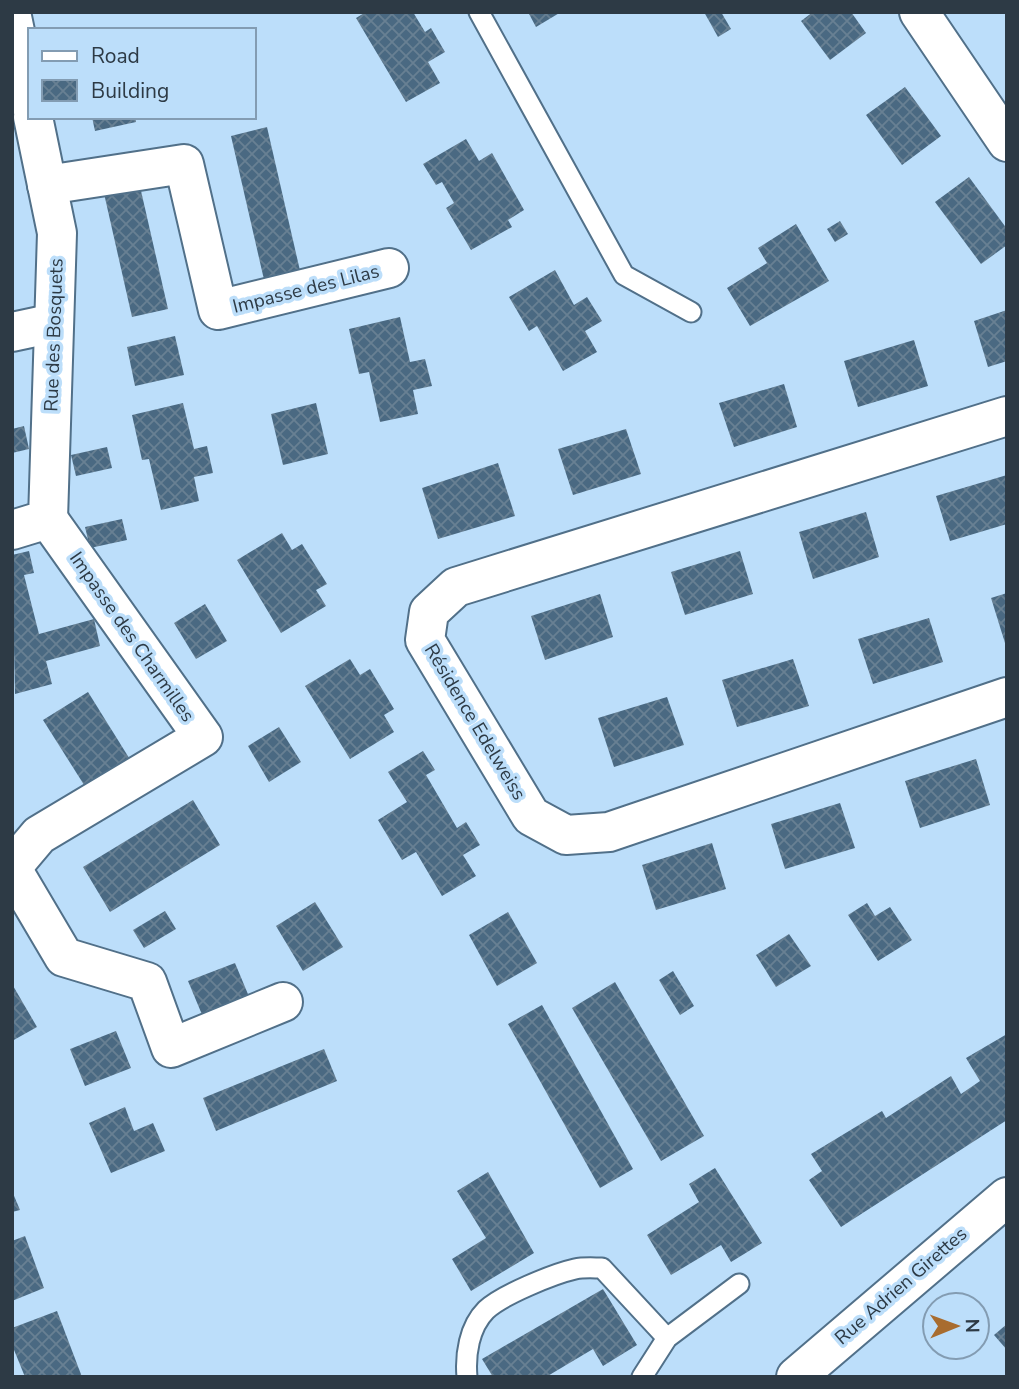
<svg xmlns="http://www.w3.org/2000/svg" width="1019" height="1389" viewBox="0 0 1019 1389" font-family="'Nunito Sans',sans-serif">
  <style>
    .building { fill: url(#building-cross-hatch) }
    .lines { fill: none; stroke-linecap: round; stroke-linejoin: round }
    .lane-casing { stroke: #517089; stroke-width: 23 }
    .street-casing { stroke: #517089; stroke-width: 42 }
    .lane { stroke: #fff; stroke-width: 19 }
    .street { stroke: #fff; stroke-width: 38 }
    .labels { text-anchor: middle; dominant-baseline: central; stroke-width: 7; stroke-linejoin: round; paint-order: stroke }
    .street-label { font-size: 19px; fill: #2d3a45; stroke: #bcdefa }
  </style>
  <defs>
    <pattern id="building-cross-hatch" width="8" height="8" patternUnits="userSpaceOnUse" patternTransform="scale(1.75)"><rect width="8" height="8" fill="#4a6982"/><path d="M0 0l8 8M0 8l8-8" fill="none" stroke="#688093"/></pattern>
  </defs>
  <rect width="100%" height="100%" fill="#bcdefa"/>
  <!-- building -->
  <g class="building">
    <polygon points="366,12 413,12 425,32 431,28 445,52 428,62 440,83 406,102 356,18"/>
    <polygon points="528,12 561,12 536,27"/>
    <polygon points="704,12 721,12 731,29 718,37"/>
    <polygon points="813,12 851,12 866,33 830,60 801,21"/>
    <polygon points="905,87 941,136 902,165 866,115"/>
    <polygon points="92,117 135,117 136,122 95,131"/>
    <polygon points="267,127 301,275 265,284 231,136"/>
    <polygon points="466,139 479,161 492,153 524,210 508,220 512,227 471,250 446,208 454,203 442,182 436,185 423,164"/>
    <polygon points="969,177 1007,229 1007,245 981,264 935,202"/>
    <polygon points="139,182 168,309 132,317 103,189"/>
    <polygon points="840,221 848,234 835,242 827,229"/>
    <polygon points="796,224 829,281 750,326 727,288 767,263 758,248"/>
    <polygon points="555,270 574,305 587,297 602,321 585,331 597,352 563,371 537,326 529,331 509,297"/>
    <polygon points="1007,310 1007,361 988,367 974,321"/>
    <polygon points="400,317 410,362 425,359 432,386 413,390 418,414 380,422 369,372 359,374 349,329"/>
    <polygon points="175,336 184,375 135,386 127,347"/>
    <polygon points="914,340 928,386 858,407 844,361"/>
    <polygon points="784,384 797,427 734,447 719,403"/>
    <polygon points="183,403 194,449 207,446 213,473 194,477 199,501 161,510 149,459 142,460 132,415"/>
    <polygon points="316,403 328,454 283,465 271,414"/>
    <polygon points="24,426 29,449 12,453 12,429"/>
    <polygon points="626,429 641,474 573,495 558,449"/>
    <polygon points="107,447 112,468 76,476 71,455"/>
    <polygon points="498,463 515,516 438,539 422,488"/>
    <polygon points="1007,475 1007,524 950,541 936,496"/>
    <polygon points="866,512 879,557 813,579 799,532"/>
    <polygon points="122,519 127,540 90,548 85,527"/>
    <polygon points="282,533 292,550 302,544 327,584 316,590 326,606 281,633 237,560"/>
    <polygon points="29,551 34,573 24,575 39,634 94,619 100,646 46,661 52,684 15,694 12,555"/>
    <polygon points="740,551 753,594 685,615 671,572"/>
    <polygon points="1007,593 1007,642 1005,643 991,598"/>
    <polygon points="600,594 613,637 545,660 531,616"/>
    <polygon points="205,604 227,641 196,659 174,623"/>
    <polygon points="929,618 943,662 873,684 858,639"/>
    <polygon points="350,659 360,675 370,669 394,709 384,715 394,732 350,759 305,686"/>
    <polygon points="793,659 809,706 737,727 722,680"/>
    <polygon points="88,692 131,761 86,788 43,720"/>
    <polygon points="667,697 684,745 614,767 598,718"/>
    <polygon points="279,727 301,762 269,782 248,746"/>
    <polygon points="423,751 435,770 426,775 457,828 466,822 480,845 463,855 476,876 442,896 416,852 402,860 378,820 407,802 388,772"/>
    <polygon points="976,759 990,805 920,828 905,781"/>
    <polygon points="193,800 220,845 110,912 83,867"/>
    <polygon points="840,803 855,848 785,869 771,824"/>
    <polygon points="712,843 726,889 656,910 642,865"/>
    <polygon points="315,902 343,947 303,971 276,926"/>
    <polygon points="867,903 875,916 890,907 912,940 878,961 848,915"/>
    <polygon points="165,911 176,929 144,948 133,930"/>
    <polygon points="508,912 537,963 497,986 469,935"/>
    <polygon points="789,934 811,966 776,987 756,955"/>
    <polygon points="235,963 250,999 203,1017 188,981"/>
    <polygon points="673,971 694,1006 680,1015 659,980"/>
    <polygon points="615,982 704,1136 661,1161 572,1008"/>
    <polygon points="12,984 37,1027 12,1041"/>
    <polygon points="542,1005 633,1169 600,1188 508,1024"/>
    <polygon points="116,1031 131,1068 85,1086 70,1049"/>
    <polygon points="1007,1034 1007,1120 841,1227 809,1180 822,1171 811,1154 882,1111 886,1118 951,1076 961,1094 980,1081 966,1058"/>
    <polygon points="324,1049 337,1081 216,1131 203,1098"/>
    <polygon points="125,1107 134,1131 153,1123 165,1151 111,1173 89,1123"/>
    <polygon points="715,1168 762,1243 731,1262 721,1245 671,1275 647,1235 699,1202 689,1184"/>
    <polygon points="488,1172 534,1253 471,1291 452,1259 486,1238 457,1191"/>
    <polygon points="12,1191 20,1210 12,1212"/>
    <polygon points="25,1236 44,1288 12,1301 12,1241"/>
    <polygon points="603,1289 637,1345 603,1366 593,1349 546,1377 493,1377 482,1359"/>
    <polygon points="57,1311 82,1377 25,1377 12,1345 12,1328"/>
    <polygon points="1007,1324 1007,1350 994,1335"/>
  </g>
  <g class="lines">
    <!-- lane casing -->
    <g class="lane-casing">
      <g id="lane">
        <polyline points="479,12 624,275 691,312"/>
        <path d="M467,1377C465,1355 469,1327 486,1310C502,1295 553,1274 575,1269C584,1267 594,1268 602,1268L667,1338"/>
        <polyline points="642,1377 667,1338 739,1284"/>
      </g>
    </g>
    <!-- street casing -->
    <g class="street-casing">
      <g id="street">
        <polyline points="919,12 1007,142"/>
        <polyline points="12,17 30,103"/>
        <polyline points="47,185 184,164 218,310 389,268"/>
        <polyline points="12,332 54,323"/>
        <polyline points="1007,416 456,587 429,612 425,640 531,816 566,835 609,832 1007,697"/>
        <polyline points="12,530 48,519 57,233 33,117"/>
        <polyline points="12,867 39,835 203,737 48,519"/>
        <polyline points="12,869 64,957 147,982 171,1048 283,1002"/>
        <polyline points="796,1377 1007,1197"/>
      </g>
    </g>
    <!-- lane -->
    <use href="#lane" class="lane"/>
    <!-- street -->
    <use href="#street" class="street"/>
  </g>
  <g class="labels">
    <!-- street labels -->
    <g class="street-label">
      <text transform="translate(306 289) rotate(-14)">Impasse des Lilas</text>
      <text transform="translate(54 335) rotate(-88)">Rue des Bosquets</text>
      <text transform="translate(132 637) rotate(55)">Impasse des Charmilles</text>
      <text transform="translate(475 722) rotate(59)">Résidence Edelweiss</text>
      <text transform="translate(901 1286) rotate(-41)">Rue Adrien Girettes</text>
    </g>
  </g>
  <!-- border -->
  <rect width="1019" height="1389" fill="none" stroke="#2d3a45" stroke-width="28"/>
  <!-- legend -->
  <rect x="28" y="28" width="228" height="91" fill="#bcdefa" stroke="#839cb2" stroke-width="2"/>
  <rect x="42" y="51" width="35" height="10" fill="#ffffff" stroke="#839cb2" stroke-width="2"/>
  <text x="91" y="63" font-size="21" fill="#2d3a45">Road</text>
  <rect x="42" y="80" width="35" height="21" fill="url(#building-cross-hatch)" stroke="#839cb2" stroke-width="2"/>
  <text x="91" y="98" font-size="21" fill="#2d3a45">Building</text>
  <!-- north arrow -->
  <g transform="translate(956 1326) rotate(89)"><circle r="33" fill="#bcdefa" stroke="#839cb2" stroke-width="2"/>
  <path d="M0-5L12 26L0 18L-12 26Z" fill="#a86c2f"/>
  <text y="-10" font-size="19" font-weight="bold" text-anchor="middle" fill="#2d3a45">N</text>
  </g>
</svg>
